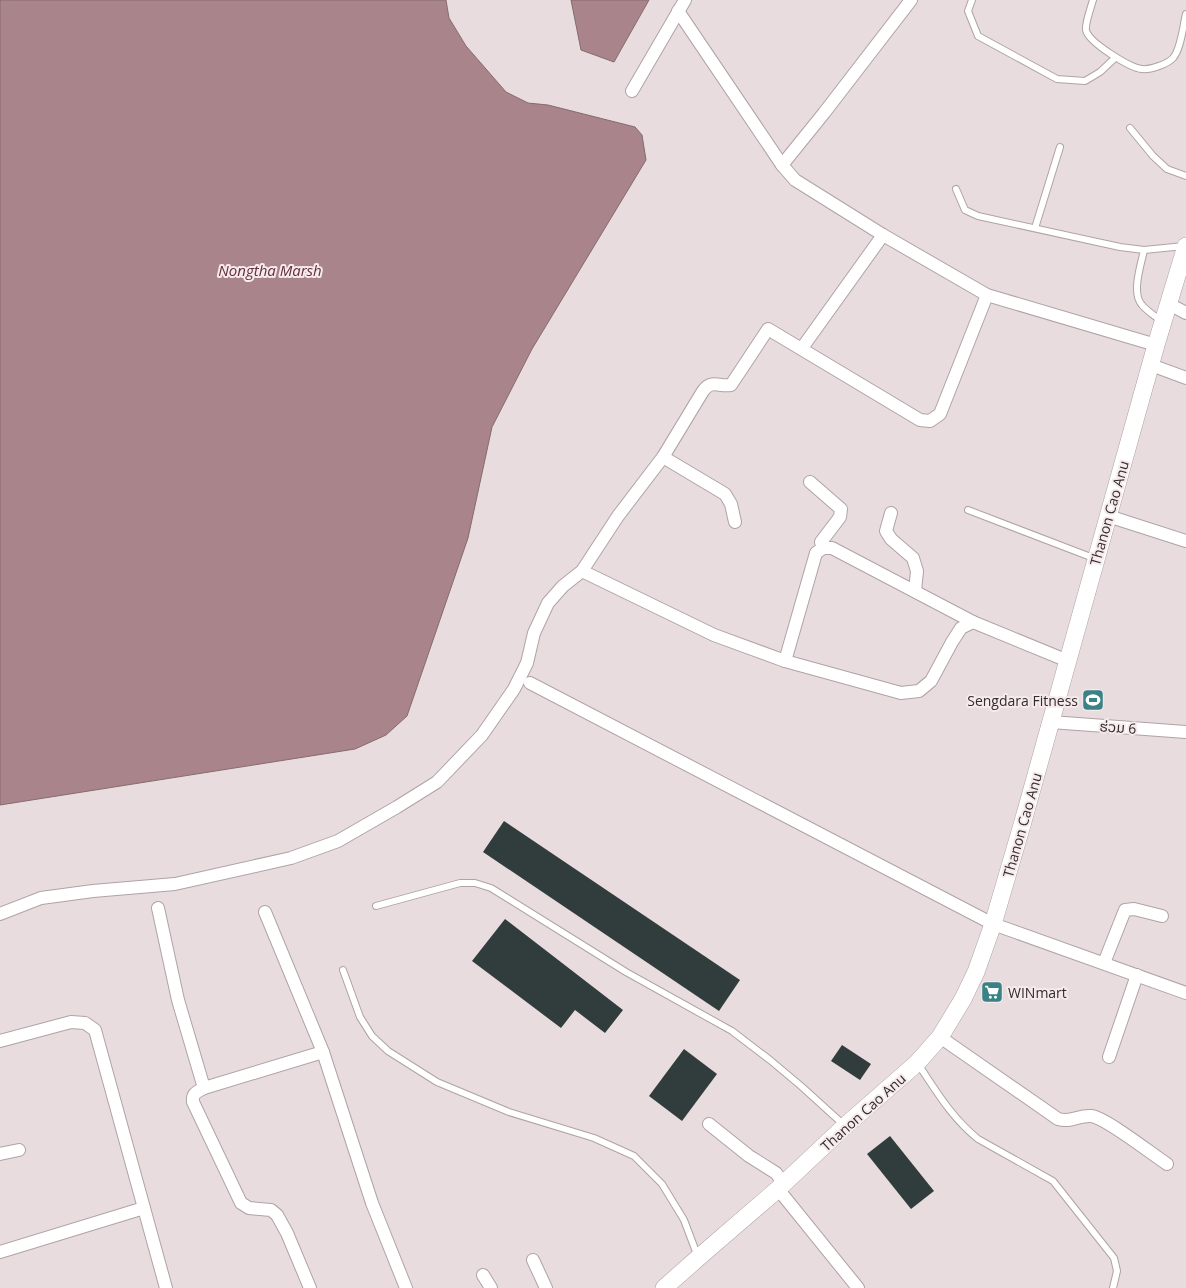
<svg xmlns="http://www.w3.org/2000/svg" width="1186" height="1288" viewBox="0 0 1186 1288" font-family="'Open Sans','Noto Sans Lao',sans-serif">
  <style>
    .water { fill: #a9848b; stroke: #856a6f }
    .building { fill: #313c3c }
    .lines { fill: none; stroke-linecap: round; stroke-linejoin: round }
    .lane-casing { stroke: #afa3a5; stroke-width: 8 }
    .street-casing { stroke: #afa3a5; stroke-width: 14 }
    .secondary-casing { stroke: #afa3a5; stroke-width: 18 }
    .lane { stroke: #fff; stroke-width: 6 }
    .street { stroke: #fff; stroke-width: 12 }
    .secondary { stroke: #fff; stroke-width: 17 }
    .labels { text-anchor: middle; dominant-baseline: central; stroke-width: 4; stroke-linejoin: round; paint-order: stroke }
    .street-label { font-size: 14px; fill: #312c2d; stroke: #f6eaec }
    .poi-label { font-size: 14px; fill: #312c2d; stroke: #f6eaec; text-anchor: end }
    .water-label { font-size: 15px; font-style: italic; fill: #632f3c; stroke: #f6eaec }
  </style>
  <rect width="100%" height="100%" fill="#e9dcde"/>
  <!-- water -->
  <g class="water">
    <polygon points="0,0 446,0 449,18 466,46 506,92 528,103 548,105 635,127 642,135 646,160 532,349 492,427 468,538 407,716 386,735 355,749 0,805"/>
    <polygon points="571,0 649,0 614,62 581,50"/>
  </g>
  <!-- building -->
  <g class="building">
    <polygon points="504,821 740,980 719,1011 483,852"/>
    <polygon points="505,919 623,1010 605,1033 575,1010 561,1028 472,961"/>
    <polygon points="842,1045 871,1064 860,1080 831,1061"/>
    <polygon points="684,1049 717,1074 682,1121 649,1096"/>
    <polygon points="890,1136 934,1191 911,1209 867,1154"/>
  </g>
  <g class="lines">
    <!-- lane casing -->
    <g class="lane-casing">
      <g id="lane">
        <polyline points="972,0 968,11 978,36 1057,79 1085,81 1100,72 1115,58"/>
        <path d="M1093,0C1091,7 1085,23 1086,30C1088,42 1130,68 1142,69C1150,70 1168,64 1173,58C1181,49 1183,26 1186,14"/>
        <polyline points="1130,128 1153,156 1167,169 1186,176"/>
        <polyline points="956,189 965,210 978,216 1120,247 1144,250 1184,246"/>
        <polyline points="1035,228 1060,147"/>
        <path d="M1144,250C1141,265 1131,293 1142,305C1147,311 1155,316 1161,321"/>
        <polyline points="968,510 1096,559"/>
        <polyline points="376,906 460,883 475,883 491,888 626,972 732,1031 770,1060 801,1086 844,1125"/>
        <polyline points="343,970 360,1017 372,1036 388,1051 437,1082 509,1112 594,1138 634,1156 662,1184 684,1220 698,1257"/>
        <path d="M918,1064C937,1092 951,1117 978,1139L1053,1181L1114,1258L1117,1271L1113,1288"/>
      </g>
    </g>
    <!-- street casing -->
    <g class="street-casing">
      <g id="street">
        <polyline points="678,11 782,165 795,180 883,235 987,295 1156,345"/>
        <polyline points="632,91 685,0"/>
        <polyline points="782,165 824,113 911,0"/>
        <polyline points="1169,304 1186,313"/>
        <polyline points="802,348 883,235"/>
        <polyline points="1151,365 1186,378"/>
        <polyline points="663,457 725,494 731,504 735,522"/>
        <polyline points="810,482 841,509 840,517 821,542 823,548"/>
        <polyline points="891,513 886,531 891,539 913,558 917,571 915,591"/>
        <polyline points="1108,516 1186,541"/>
        <polyline points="582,571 714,635 785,661 901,693 919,691 931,681 952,642 961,628 973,622 1068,661"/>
        <polyline points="785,661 816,553 823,548 832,548 973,622"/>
        <polyline points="530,683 993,924 1186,993"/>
        <polyline points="1051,722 1186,732"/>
        <path d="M158,908L178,1000L204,1088C197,1092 192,1093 193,1102L241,1203L249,1208L271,1210L277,1215L287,1233L310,1288"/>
        <polyline points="265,912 323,1052 372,1203 406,1288"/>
        <path d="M0,914L41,898L93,891L175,884L291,858L338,841L397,807L437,782L482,735L514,689L527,663L534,633L548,603L563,586L582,571L618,516L663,457L703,391C712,379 718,387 731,385L768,329L920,420L930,421L940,414L987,295"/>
        <polyline points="1104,963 1125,910 1134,909 1162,916"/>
        <path d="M940,1037L1058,1119C1072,1123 1078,1115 1091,1116C1105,1117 1153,1155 1167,1164"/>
        <polyline points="0,1041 71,1022 85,1023 95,1030 166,1288"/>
        <polyline points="1109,1057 1137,975"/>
        <polyline points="204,1088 323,1052"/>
        <polyline points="709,1124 749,1156 776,1173 784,1184"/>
        <polyline points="0,1154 19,1150"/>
        <polyline points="778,1189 858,1288"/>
        <polyline points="0,1252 144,1208"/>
        <polyline points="533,1260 546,1288"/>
        <polyline points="483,1275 491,1288"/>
      </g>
    </g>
    <!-- secondary casing -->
    <g class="secondary-casing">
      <polyline id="secondary" points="664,1288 698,1258 778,1189 845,1126 917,1063 940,1037 963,999 976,972 993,924 1022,825 1156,345 1186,246"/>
    </g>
    <!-- lane -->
    <use href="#lane" class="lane"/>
    <!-- street -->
    <use href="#street" class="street"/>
    <!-- secondary -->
    <use href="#secondary" class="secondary"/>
  </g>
  <!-- icons -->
  <defs>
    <g id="stadium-square" transform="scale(1.15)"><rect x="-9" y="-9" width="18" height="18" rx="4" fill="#3a8286" stroke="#f6eaec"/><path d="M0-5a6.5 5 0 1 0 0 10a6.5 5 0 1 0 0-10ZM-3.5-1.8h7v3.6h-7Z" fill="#fff"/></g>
    <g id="supermarket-square" transform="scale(1.15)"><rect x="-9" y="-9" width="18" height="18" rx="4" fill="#3a8286" stroke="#f6eaec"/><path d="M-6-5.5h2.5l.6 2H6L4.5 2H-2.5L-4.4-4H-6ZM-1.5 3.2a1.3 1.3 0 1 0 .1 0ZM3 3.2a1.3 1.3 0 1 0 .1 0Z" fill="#fff"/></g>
  </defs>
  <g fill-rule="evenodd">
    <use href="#stadium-square" x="1093" y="700"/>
    <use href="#supermarket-square" x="992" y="992"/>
  </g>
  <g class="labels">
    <!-- street labels -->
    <g class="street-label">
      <text transform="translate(1109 513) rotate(-74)">Thanon Cao Anu</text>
      <text transform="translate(1118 727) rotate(4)">ຮ່ວມ 6</text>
      <text transform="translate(1022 825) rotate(-74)">Thanon Cao Anu</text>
      <text transform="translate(863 1112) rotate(-42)">Thanon Cao Anu</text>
    </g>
    <!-- poi labels -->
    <g class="poi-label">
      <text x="1078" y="700">Sengdara Fitness</text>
      <text x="1008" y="992" text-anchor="start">WINmart</text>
    </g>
    <!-- water labels -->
    <g class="water-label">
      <text x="270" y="270">Nongtha Marsh</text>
    </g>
  </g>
</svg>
